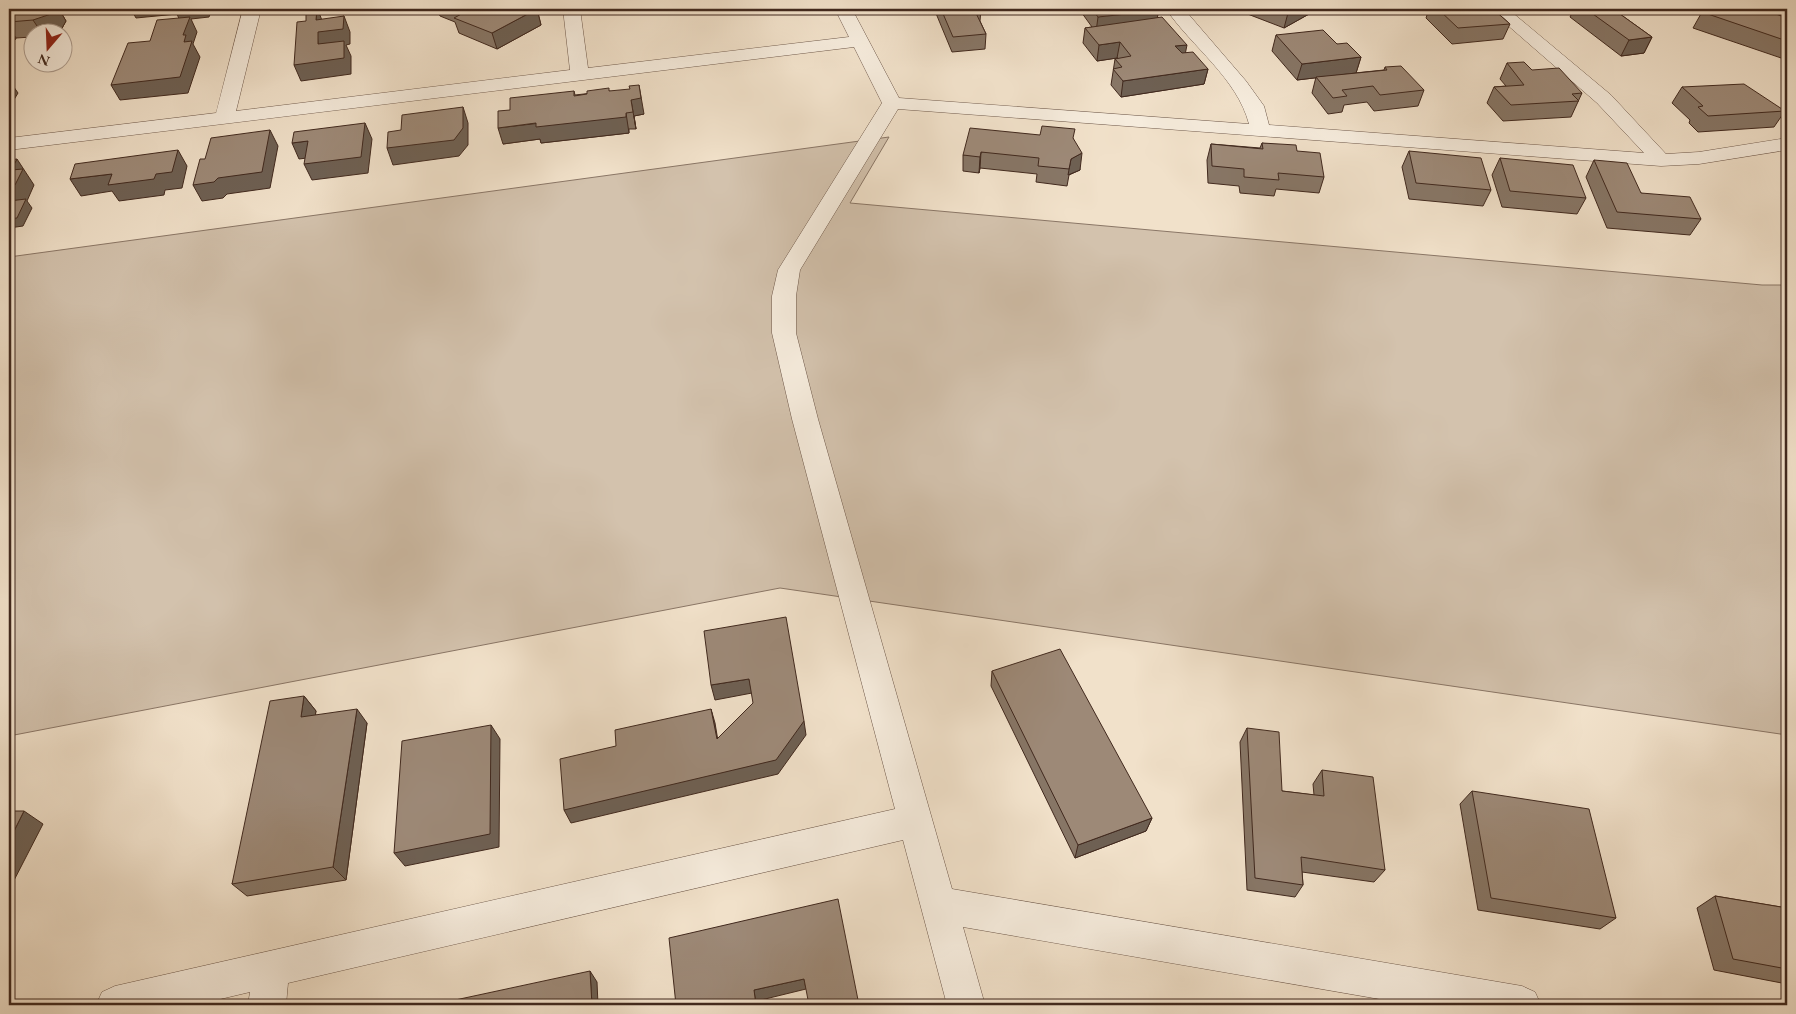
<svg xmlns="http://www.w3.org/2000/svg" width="1796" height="1014" viewBox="0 0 1796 1014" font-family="'EB Garamond',serif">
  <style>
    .green { fill: #d3c2ad; stroke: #8a7666 }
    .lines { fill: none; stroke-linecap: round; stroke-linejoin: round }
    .minor-casing { stroke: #6d5749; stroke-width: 1 }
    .minor { fill: #f6ecdd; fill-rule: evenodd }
    .wall { fill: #877666; stroke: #41291e }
    .shaded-wall { fill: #6e6053; stroke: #41291e }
    .building { fill: #9d8977; stroke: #41291e }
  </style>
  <rect width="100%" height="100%" fill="#f1e1ca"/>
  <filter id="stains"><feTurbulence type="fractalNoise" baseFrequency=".004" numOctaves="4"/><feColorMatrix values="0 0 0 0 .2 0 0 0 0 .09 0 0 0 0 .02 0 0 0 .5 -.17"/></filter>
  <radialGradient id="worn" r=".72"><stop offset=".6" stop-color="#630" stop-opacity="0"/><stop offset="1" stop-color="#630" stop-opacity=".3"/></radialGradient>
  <!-- green -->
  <polygon class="green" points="889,137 850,203 1762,285 1787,285 1787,735 780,588 9,736 9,257"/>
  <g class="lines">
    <!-- minor casing -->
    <g class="minor-casing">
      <path id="minor" d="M243,9H261L236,111L570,70L563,9H580L588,68L849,37L835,9H852L899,98L1249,124C1237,78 1192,47 1166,9H1184L1246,81L1264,106L1269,125L1644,153L1597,103L1489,9H1508L1611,95L1666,154L1699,152L1787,138V150L1699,164L1661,166L898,109L800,270L796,296V333L818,419L952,889L1522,986L1535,992L1541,1005H1414L963,927L985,1005H947L903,840L288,983L286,1005H248L250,992L195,1005H96L102,992L115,986L895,809L792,419L772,333V296L778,270L882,103L854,47L9,150V138L216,113Z"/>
    </g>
    <!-- minor -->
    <use href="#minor" class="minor"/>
  </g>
  <!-- wall -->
  <g class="wall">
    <polygon points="9,9 59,9 66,21 61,30 53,32 32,32 32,37 16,38 11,46 9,46"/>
    <polygon points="437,9 537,9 541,25 497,49 459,33 455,22 440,16"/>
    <polygon points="935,9 981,9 980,21 986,34 985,49 952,52 935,11"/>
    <polygon points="1079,9 1159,9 1157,18 1185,53 1208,69 1204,84 1121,97 1111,85 1115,59 1118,58 1117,58 1097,61 1083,43 1085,28 1092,27"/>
    <polygon points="1246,9 1311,9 1309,14 1284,28 1245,13"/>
    <polygon points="1429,9 1493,9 1510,24 1503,39 1452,44 1426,18"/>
    <polygon points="1574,9 1613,9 1652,37 1644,53 1621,56 1570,17"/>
    <polygon points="1702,12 1778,15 1787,18 1787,60 1693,28"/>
    <polygon points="1276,35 1337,44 1361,57 1356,73 1297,80 1272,51"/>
    <polygon points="1507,63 1582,93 1571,117 1503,121 1487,103 1494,87 1506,86 1500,79"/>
    <polygon points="1385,67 1424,90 1418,106 1374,111 1367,102 1344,105 1342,112 1328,114 1312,93 1316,77 1384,70"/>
    <polygon points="1682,87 1785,111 1774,127 1698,132 1689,123 1690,120 1672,103"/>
    <polygon points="574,91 575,95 610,91 644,114 634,116 636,129 629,129 629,133 541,143 540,139 503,144"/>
    <polygon points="1073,138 1080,170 1069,175 1067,186 1036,182 1037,174 980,168 979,173 963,171 963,155"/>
    <polygon points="1262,143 1297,151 1324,177 1319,193 1276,189 1274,196 1240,193 1239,186 1208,183 1207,160 1211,144 1260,148"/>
    <polygon points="1409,151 1491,190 1483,206 1409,199 1402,167"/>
    <polygon points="1500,158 1586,198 1577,214 1502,207 1492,175"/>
    <polygon points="1594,160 1641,193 1701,219 1690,235 1607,228 1586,177"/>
    <polygon points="992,671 1152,818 1146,831 1075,858 991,686"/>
    <polygon points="304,696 316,711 315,715 367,723 346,880 247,896 232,884"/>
    <polygon points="1247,728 1282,791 1314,795 1313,784 1322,770 1385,870 1374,882 1302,872 1303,885 1295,897 1247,890 1240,742"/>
    <polygon points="1472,791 1616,918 1600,929 1478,910 1460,804"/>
    <polygon points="1715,896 1787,908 1787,984 1714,970 1697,908"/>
  </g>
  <!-- shaded-wall -->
  <g class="shaded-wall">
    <polygon points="55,9 59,9 66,21 61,30 53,32 41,32 33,20"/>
    <polygon points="131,9 212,9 209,17 191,19 197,32 193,44 200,57 188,93 120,100 111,85 184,42 180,21 177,14 136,18"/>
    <polygon points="303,9 325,9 318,10 323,23 344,16 350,32 350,44 346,45 351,56 351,74 301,81 294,65 318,44 316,20 317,10 304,11"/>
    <polygon points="537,9 541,25 497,49 492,33"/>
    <polygon points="708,9 742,9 709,12"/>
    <polygon points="1132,9 1159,9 1157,20 1096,32 1098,17"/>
    <polygon points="1296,9 1311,9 1309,14 1284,28 1288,13"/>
    <polygon points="1778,9 1786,9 1763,29 1773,13"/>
    <polygon points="9,27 16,38 11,46 9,42"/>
    <polygon points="1652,37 1644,53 1621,56 1629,40"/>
    <polygon points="1120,42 1117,58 1097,61 1099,45"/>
    <polygon points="1187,45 1184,60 1175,46"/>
    <polygon points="1361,57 1356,73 1297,80 1302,64"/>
    <polygon points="1208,69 1204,84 1121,97 1123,81"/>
    <polygon points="9,80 18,93 9,108"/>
    <polygon points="639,85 644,114 634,116 636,129 631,100"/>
    <polygon points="463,107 468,123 468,145 459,156 393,165 387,148"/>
    <polygon points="626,113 629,133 541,143 540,139 503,144 498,128"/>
    <polygon points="365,123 372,139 368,173 312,180 304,164"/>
    <polygon points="270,130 278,146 270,188 227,194 223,198 202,201 193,185"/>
    <polygon points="308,141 315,157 299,159 292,143"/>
    <polygon points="178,150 187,166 182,188 165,190 164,195 119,201 112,191 81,196 70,179 112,174 156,174"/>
    <polygon points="981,152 980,168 979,173 980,157"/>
    <polygon points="1082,153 1080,170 1068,175 1071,159"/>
    <polygon points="17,159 34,185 27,201 32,208 23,226 9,228 9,186 11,170"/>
    <polygon points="749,679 752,693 715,700 711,685"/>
    <polygon points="304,696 316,711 313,732 301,717"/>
    <polygon points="357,709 367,723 346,880 333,867"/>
    <polygon points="711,709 715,723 720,753 717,739"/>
    <polygon points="804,721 806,735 778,774 571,823 564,810"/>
    <polygon points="491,725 500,739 499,847 405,866 394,853"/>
    <polygon points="24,811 43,824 9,890 9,841"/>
    <polygon points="1152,818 1146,831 1075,858 1078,845"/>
    <polygon points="590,971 597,982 598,1005 592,1005"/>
    <polygon points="804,979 806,989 757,1001 758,1005 756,1005 754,990"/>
  </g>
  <!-- building -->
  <g class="building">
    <polygon points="9,9 55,9 51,14 33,20 9,22"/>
    <polygon points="306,9 317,9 316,20 344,16 343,29 318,32 318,44 344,41 344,58 294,65 297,22 306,21"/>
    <polygon points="456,9 537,9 492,33 454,18 465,12"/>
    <polygon points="941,9 974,9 986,34 953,37"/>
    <polygon points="1092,9 1133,9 1136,13 1098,17"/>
    <polygon points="1278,9 1296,9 1288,13"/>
    <polygon points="1438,9 1493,9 1510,24 1458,28"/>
    <polygon points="1586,9 1613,9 1652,37 1629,40"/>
    <polygon points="1706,9 1778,9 1773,13 1787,18 1787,41 1702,12"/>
    <polygon points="190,17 183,35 186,35 184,42 192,41 180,77 111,85 128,43 150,41 157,20"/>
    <polygon points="1162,17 1187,45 1175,46 1182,53 1193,52 1208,69 1123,81 1113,69 1122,67 1115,59 1131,56 1120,42 1099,45 1085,28"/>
    <polygon points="1323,30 1337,44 1347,43 1361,57 1302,64 1276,35"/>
    <polygon points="1524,62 1532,70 1559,68 1582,93 1572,94 1579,101 1511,105 1494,87 1524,85 1507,63"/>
    <polygon points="1401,66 1424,90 1380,95 1373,86 1342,90 1347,96 1333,98 1316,77 1387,70 1385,67"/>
    <polygon points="1744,84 1785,111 1708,116 1698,107 1703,106 1682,87"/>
    <polygon points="639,85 641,98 631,100 633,112 626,113 626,117 536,127 536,123 498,128 498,111 510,110 510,98 574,91 574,96 587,94 587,91 609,88 609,91 630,89 629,86"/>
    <polygon points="463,107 463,128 454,140 387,148 388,132 401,130 402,115"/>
    <polygon points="365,123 361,157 304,164 308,141 292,143 294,132"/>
    <polygon points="1042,126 1075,129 1073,138 1082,153 1071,159 1069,169 1038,166 1039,158 981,152 980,157 963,155 970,128 1040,135"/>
    <polygon points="270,130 262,172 218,178 214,182 193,185 200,159 205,159 211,138"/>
    <polygon points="1262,143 1296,145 1297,151 1320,153 1324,177 1278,173 1279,180 1244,177 1244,169 1212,166 1211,144 1263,149"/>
    <polygon points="178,150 172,172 156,174 154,179 108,185 112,174 70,179 75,164"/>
    <polygon points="1409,151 1481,158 1491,190 1416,183"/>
    <polygon points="1500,158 1573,165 1586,198 1510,191"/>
    <polygon points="17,159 11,170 23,169 15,185 9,186 9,160"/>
    <polygon points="1594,160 1627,163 1641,193 1690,197 1701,219 1617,212"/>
    <polygon points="26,199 17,218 9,219 9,201"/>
    <polygon points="786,617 804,721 776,760 564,810 560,759 616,746 615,730 711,709 717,739 753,703 749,679 711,685 704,631"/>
    <polygon points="1060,649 1152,818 1078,845 992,671"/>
    <polygon points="304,696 301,717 357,709 333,867 232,884 270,701"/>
    <polygon points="491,725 490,834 394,853 402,741"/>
    <polygon points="1247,728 1279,732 1282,791 1324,796 1322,770 1373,777 1385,870 1301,857 1303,885 1255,878"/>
    <polygon points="1472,791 1589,809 1616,918 1491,898"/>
    <polygon points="9,811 24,811 9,841"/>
    <polygon points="1715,896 1787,908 1787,969 1733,959"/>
    <polygon points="838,899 859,1005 809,1005 804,979 754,990 756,1005 676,1005 669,938"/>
    <polygon points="590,971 592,1005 432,1005"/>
  </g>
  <!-- margin -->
  <rect width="1796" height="1014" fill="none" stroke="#f1e1ca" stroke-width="30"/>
  <rect x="10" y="10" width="1776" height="994" fill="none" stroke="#41291e" stroke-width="2.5"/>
  <rect x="15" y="15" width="1766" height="984" fill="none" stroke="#41291e"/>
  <!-- north arrow -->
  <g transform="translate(48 48) rotate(199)"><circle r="24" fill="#f6ecdd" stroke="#ae9e91"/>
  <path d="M0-4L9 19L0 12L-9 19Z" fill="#8f2418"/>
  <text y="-8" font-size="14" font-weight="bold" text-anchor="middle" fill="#41291e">N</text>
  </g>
  <rect width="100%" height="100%" filter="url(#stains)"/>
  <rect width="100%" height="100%" fill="url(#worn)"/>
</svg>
